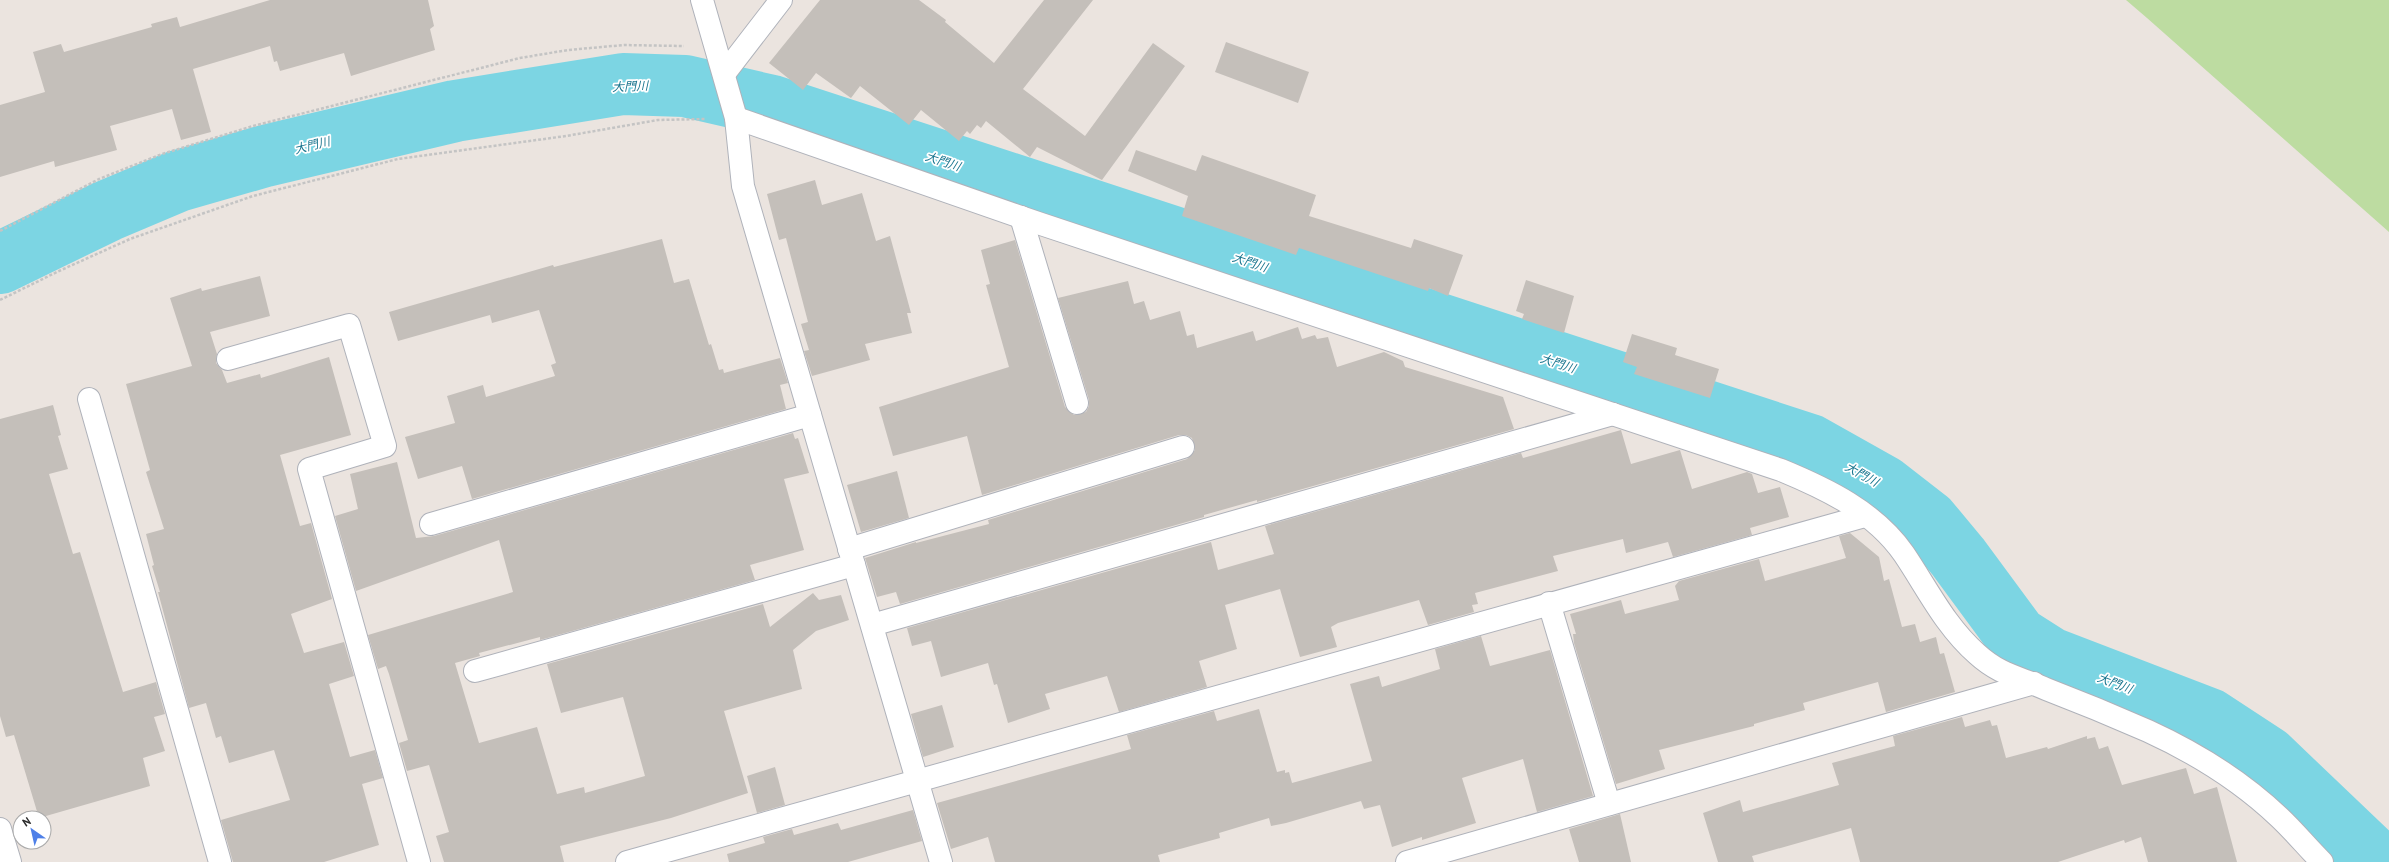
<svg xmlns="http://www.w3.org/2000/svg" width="2389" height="862" viewBox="0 0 2389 862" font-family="'PT Sans','Noto Sans JP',sans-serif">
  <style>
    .green { fill: #bddca1 }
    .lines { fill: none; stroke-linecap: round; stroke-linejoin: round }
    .river { stroke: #7cd5e3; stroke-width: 62 }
    .building { fill: #c4bfba }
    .street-casing { stroke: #afb2ba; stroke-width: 24 }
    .path { stroke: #c4c4c4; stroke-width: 2.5; stroke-dasharray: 3 2; stroke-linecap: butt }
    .street { stroke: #fff; stroke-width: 22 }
    .labels { text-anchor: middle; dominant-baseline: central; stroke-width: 3.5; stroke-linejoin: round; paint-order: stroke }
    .water-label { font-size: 12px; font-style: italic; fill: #1b768f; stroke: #fff }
  </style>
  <rect width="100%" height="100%" fill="#ebe4df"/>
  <!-- green -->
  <polygon class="green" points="2126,0 2389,0 2389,232 2147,18"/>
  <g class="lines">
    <!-- river -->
    <polyline class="river" points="0,263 107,211 178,181 265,156 455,111 623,84 685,86 772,106 1810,445 1883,486 1928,521 1958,557 2017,637 2050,658 2209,719 2267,757 2377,862"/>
  </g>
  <!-- building -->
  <g class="building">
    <polygon points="270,0 428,0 434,26 430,29 435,50 351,76 344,53 280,71 277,61 274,62 270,46 193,69 211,132 181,140 172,109 110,126 117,150 55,167 54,161 0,177 0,105 45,92 33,52 61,44 64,52 152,27 151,24 177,17 180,27"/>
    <polygon points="820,0 919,0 946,20 945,22 994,63 1044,0 1093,0 1023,89 1085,136 1153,43 1185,66 1102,180 1037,147 1030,157 986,121 981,128 977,125 970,134 967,131 959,141 921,110 909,125 860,86 851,98 816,73 803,90 769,63"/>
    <polygon points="1226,42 1309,72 1298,103 1215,72"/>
    <polygon points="1136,150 1196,171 1202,155 1316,195 1309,216 1411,248 1414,239 1463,255 1448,296 1429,288 1428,291 1299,248 1296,255 1182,216 1188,196 1128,171"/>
    <polygon points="815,180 822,205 862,193 876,241 890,236 911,313 907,313 912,333 865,344 870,360 812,376 804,351 809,350 801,324 808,322 786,238 779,240 767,194"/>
    <polygon points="662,239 674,283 689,279 709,345 711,344 719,370 723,369 724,373 780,358 788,383 780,385 786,409 472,499 462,466 418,479 405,437 455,423 447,396 483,385 486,397 555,376 551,365 556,363 539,310 492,323 490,315 398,341 389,312 553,265 554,267"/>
    <polygon points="1015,240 1065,407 1074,415 1086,412 1089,406 1089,400 1058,298 1128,281 1134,304 1144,301 1150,320 1180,311 1187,336 1194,334 1197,348 1253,331 1256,341 1298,327 1302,339 1315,335 1317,339 1328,337 1337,367 1384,352 1403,361 1405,367 1503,397 1514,429 1257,502 1257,500 1204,515 1204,517 900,604 896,592 877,597 865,558 916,542 916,543 989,524 988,520 1187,459 1195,450 1192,438 1186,435 1179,435 982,495 967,436 893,456 879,407 1009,367 986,285 990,284 981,250"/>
    <polygon points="260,276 270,316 210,332 217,354 216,363 222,370 227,383 260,374 261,378 329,357 351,435 280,455 300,526 311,523 332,599 291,614 304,653 344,642 354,676 329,684 350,757 375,750 383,778 362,784 379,845 324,862 233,862 221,820 290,800 274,750 229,763 221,736 216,738 206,703 189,708 158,592 160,592 152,566 154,565 146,534 164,529 146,472 150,470 126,384 192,366 170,298 201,288 202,291"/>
    <polygon points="1526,280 1574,296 1564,333 1522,319 1524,314 1516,311"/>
    <polygon points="1632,334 1677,348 1675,355 1719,369 1710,398 1634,374 1637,367 1623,362"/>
    <polygon points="53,405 61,435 58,436 68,469 49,474 73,554 80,552 123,692 156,682 165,714 154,717 165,751 143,758 150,786 39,818 14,735 6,737 0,716 0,419"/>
    <polygon points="1621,430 1631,464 1680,450 1692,489 1747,472 1752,474 1758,493 1780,487 1789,517 1750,528 1752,535 1673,557 1668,542 1626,553 1623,539 1553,556 1558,571 1475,593 1478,604 1472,605 1474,612 1428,625 1419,600 1338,623 1331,627 1337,647 1300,657 1280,589 1225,605 1237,649 1199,661 1207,687 1119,712 1107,676 1045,694 1050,709 1008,723 997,684 994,685 988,663 941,677 931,641 912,646 907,628 1211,542 1218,570 1274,554 1265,526 1521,453 1523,458"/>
    <polygon points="793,433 795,439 798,438 809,473 784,479 804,550 750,565 755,580 540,640 540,637 479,653 480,656 455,663 479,743 537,727 557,794 584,787 585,793 645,776 623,697 561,713 547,664 763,604 770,627 813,593 819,600 841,595 849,620 816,631 793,650 802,689 724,711 748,793 671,818 560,846 564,862 444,862 436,836 449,832 429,765 407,771 399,743 408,740 389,674 386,666 378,669 368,635 513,592 499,540 356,591 335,516 358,509 350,474 397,462 416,538 434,536"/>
    <polygon points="897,471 909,518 861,532 847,485"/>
    <polygon points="1850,533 1879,557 1884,581 1889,579 1902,627 1915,624 1920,642 1936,637 1940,654 1944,653 1955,692 1886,712 1878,682 1803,703 1805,710 1754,724 1754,726 1659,750 1665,769 1616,784 1574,643 1573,634 1576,634 1570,614 1621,600 1625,614 1679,600 1675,586 1679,581 1759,559 1765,581 1846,558 1839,536"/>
    <polygon points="1481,636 1490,666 1550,650 1593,796 1537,812 1523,759 1462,778 1476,823 1422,840 1422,837 1392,847 1380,805 1364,809 1361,801 1286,823 1271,826 1269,818 1219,833 1220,838 1158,855 1160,862 995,862 988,837 951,849 937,803 1131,749 1127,735 1214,711 1217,721 1259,709 1277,772 1285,770 1285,773 1289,772 1292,783 1372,761 1350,684 1379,676 1382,687 1440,669 1435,649"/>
    <polygon points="942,705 954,747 923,757 911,714"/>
    <polygon points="1962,717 1965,727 1990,720 1992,726 1997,725 2006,758 2047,747 2048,749 2087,736 2087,739 2095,737 2099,749 2108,746 2122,785 2186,768 2194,794 2217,787 2237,862 2148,862 2141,837 2125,843 2124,840 2058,862 1860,862 1851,828 1752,856 1754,862 1718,862 1703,813 1740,800 1743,812 1839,785 1832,763 1895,746 1893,736"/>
    <polygon points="775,767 785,805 757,813 747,776"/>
    <polygon points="913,810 922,841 848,862 729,862 727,854 765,843 763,837 792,829 794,835 838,823 841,830"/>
    <polygon points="1620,814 1631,862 1579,862 1569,829"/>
  </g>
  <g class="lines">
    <!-- street casing -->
    <g class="street-casing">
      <g id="street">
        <polyline points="702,0 736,118 743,186 941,862"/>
        <polyline points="724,74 781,0"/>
        <path d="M736,118L1038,223L1781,470C1827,489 1875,512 1904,554C1927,588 1945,626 1977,654C2000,675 2019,677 2046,689C2080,702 2114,716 2148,731C2196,753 2240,780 2279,817C2294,831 2307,847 2322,862"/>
        <polyline points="1021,217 1077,403"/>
        <polyline points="228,359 349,325 385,446 309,469 419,862"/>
        <polyline points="89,399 220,862"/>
        <polyline points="431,524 810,415"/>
        <polyline points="849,549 1183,447"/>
        <polyline points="1549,603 1609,804"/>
        <polyline points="872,625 1613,414"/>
        <polyline points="475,671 854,565"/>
        <polyline points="0,829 10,862"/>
        <polyline points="627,862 1865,516"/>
        <polyline points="1407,862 2034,683"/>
      </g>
    </g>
    <!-- path -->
    <g class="path">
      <polyline points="0,231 99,179 162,154 253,126 520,58 568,50 624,45 684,46"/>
      <polyline points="0,300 59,271 130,239 253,196 398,159 566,136 658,120 706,119"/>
    </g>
    <!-- street -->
    <use href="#street" class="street"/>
  </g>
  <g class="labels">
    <!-- water labels -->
    <g class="water-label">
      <text transform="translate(630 86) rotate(-2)">大門川</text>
      <text transform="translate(312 145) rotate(-14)">大門川</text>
      <text transform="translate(943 161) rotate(18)">大門川</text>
      <text transform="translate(1250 262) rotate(18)">大門川</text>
      <text transform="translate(1558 363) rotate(18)">大門川</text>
      <text transform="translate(1862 474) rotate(29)">大門川</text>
      <text transform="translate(2115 683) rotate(21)">大門川</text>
    </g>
  </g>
  <!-- north arrow -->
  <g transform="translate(32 830) rotate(326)"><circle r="19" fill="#ffffff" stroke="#aaaaaa"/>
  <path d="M0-3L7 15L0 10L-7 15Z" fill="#4f80e8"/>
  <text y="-6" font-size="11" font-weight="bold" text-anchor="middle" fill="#2b2b2b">N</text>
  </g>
</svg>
